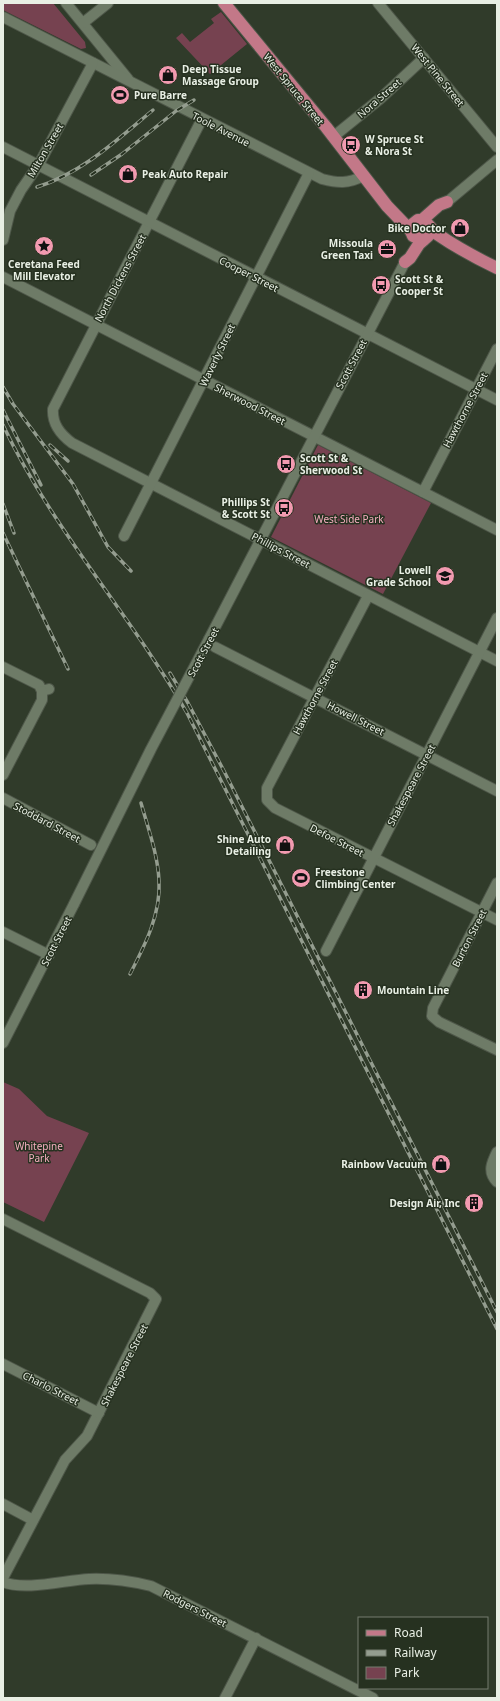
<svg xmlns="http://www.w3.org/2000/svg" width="500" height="1701" viewBox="0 0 500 1701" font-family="'Noto Sans',sans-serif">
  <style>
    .green { fill: #764250 }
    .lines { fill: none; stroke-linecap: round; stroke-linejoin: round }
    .minor-casing { stroke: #4e5749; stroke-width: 12 }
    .major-casing { stroke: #4e5749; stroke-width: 14 }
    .minor { stroke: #6e7b67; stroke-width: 10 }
    .major { stroke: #c37888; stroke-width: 12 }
    .rail-casing { stroke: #949d8f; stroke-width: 3.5 }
    .rail { stroke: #263120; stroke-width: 2; stroke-dasharray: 6; stroke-linecap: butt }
    .minor-bridge-casing { stroke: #4e5749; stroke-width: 12; stroke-linecap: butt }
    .minor-bridge { stroke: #6e7b67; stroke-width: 10 }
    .labels { text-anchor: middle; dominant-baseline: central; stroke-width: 3; stroke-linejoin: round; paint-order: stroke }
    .poi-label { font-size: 10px; font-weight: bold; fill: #e8efe4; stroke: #263120; text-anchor: start }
    .street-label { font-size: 10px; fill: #e8efe4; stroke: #263120 }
    .park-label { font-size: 10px; fill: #f5aebf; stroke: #263120 }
  </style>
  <rect width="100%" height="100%" fill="#303b2a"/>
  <!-- green -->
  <g class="green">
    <polygon points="3,3 53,3 85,42 86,48 81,49 3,10"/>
    <polygon points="221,12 247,44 210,74 176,38 182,33 190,42 214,23 211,19"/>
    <polygon points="318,445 431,503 383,594 271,537"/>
    <polygon points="3,1082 19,1089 47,1116 89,1133 44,1222 3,1202"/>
  </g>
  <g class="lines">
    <!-- minor casing -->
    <g class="minor-casing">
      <g id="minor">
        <polyline points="66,3 128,79"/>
        <polyline points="378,3 497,147"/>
        <path d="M3,17L322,179C338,183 348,184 363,176"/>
        <polyline points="83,23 108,3"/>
        <path d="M202,119L53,409C52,424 60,434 72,443L497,661"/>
        <polyline points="333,137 381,98 424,58"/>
        <polyline points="3,147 497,400"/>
        <polyline points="447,202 497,160"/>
        <polyline points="3,240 10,211 21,190 39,164 93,63"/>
        <polyline points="3,277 497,530"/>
        <polyline points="423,492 497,349"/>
        <polyline points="124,536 309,173"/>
        <polyline points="368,596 267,788 267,800 275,808 497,920"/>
        <polyline points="209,639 405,262"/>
        <polyline points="215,647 497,791"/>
        <polyline points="3,667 39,685 42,691 49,689"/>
        <polyline points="3,775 42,700 42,691"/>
        <polyline points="3,798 91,845"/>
        <polyline points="497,883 433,1008 432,1016 439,1022 497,1050"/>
        <polyline points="3,932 49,955"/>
        <polyline points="326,951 497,618"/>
        <polyline points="3,1043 74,904"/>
        <path d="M497,1152C492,1162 487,1172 497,1182"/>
        <polyline points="3,1219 150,1293 156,1299 87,1436 65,1460 3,1578"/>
        <polyline points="3,1364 99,1413"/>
        <polyline points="3,1504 33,1520"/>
        <path d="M3,1582C26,1591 65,1580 89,1579C111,1578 130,1581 151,1586L373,1698"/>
        <polyline points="225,1698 256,1638"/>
      </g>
    </g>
    <!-- major casing -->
    <g class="major-casing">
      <g id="major">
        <polyline points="224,3 326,127 387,206 411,231"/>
        <polyline points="422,220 439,205 447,202"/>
        <path d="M423,240L413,236L411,231L413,224L418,220C428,220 430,229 437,234C456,247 476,258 497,268"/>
        <polyline points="405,262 410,258 419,244 428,236"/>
      </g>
    </g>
    <!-- minor -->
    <use href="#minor" class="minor"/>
    <!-- major -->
    <use href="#major" class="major"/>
    <!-- rail casing -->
    <g class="rail-casing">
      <g id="rail">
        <polyline points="91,175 122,154 176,111 194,100"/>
        <path d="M37,187C82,173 117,140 153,110"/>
        <polyline points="3,387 13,404 73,484 108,547 131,571"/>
        <polyline points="3,410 41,485"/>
        <path d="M3,425C52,529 130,614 187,713L497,1329"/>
        <polyline points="50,445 68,461"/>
        <polyline points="3,504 14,533"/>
        <polyline points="3,533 68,669"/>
        <polyline points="170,673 188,703 224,771 497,1312"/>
        <path d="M130,974C145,945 161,914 159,881C158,855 148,828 141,803"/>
      </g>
    </g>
    <!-- rail -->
    <use href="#rail" class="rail"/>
    <!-- minor-bridge casing -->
    <g class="minor-bridge-casing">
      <polyline id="minor-bridge" points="74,904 151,749 209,639"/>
    </g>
    <!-- minor-bridge -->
    <use href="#minor-bridge" class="minor-bridge"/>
  </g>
  <!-- icons -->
  <defs>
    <g id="shop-disc" transform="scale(1)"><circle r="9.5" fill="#f29ab0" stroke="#263120"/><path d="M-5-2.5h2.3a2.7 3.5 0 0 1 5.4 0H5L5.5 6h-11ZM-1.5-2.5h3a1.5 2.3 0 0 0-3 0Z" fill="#111"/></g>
    <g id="stadium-disc" transform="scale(1)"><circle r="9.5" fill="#f29ab0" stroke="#263120"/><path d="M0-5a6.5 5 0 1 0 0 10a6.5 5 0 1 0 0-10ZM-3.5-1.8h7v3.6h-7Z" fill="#111"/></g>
    <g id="bus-disc" transform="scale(1)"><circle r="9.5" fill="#f29ab0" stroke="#263120"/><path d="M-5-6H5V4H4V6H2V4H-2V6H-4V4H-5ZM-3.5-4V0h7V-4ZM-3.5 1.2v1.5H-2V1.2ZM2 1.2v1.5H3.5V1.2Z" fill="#111"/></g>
    <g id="sight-disc" transform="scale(1)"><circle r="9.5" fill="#f29ab0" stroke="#263120"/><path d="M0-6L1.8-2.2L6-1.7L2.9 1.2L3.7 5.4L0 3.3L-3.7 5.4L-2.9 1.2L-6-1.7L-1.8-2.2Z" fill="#111"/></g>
    <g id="office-disc" transform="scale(1)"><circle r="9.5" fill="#f29ab0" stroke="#263120"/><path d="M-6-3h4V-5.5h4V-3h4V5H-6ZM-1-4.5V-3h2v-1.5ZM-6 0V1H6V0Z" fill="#111"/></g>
    <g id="school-disc" transform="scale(1)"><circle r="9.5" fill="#f29ab0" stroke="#263120"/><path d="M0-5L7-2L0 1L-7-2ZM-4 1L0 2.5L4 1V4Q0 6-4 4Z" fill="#111"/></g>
    <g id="building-disc" transform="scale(1)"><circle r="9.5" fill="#f29ab0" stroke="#263120"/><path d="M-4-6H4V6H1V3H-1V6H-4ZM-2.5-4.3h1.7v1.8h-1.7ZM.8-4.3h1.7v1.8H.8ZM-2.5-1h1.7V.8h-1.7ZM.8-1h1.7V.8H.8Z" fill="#111"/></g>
  </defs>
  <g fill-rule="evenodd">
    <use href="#shop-disc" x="168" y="75"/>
    <use href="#stadium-disc" x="120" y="95"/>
    <use href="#bus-disc" x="351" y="145"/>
    <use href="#shop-disc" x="128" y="174"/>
    <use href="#shop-disc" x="460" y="228"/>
    <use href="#sight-disc" x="44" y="246"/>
    <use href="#office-disc" x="387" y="249"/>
    <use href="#bus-disc" x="381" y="285"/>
    <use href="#bus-disc" x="286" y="464"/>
    <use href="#bus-disc" x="284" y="508"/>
    <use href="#school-disc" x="445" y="576"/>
    <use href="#shop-disc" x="285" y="845"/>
    <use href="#stadium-disc" x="301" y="878"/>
    <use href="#building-disc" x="363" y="990"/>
    <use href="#shop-disc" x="441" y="1164"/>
    <use href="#building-disc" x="474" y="1203"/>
  </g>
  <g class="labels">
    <!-- poi labels -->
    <g class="poi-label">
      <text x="182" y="69">Deep Tissue<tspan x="182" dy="12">Massage Group</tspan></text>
      <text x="134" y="95">Pure Barre</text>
      <text x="365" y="139">W Spruce St<tspan x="365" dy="12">&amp; Nora St</tspan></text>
      <text x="142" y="174">Peak Auto Repair</text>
      <text x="446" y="228" text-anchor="end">Bike Doctor</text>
      <text x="373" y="243" text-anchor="end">Missoula<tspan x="373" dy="12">Green Taxi</tspan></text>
      <text x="44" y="264" text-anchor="middle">Ceretana Feed<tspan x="44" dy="12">Mill Elevator</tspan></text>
      <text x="395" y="279">Scott St &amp;<tspan x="395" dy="12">Cooper St</tspan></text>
      <text x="300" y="458">Scott St &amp;<tspan x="300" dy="12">Sherwood St</tspan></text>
      <text x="270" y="502" text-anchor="end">Phillips St<tspan x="270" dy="12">&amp; Scott St</tspan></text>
      <text x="431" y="570" text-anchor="end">Lowell<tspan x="431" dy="12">Grade School</tspan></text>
      <text x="271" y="839" text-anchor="end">Shine Auto<tspan x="271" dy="12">Detailing</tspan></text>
      <text x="315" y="872">Freestone<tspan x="315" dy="12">Climbing Center</tspan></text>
      <text x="377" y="990">Mountain Line</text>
      <text x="427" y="1164" text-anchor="end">Rainbow Vacuum</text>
      <text x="460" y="1203" text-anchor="end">Design Air, Inc</text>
    </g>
    <!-- street labels -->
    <g class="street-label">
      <text transform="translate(438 75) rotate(51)">West Pine Street</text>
      <text transform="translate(294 89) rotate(51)">West Spruce Street</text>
      <text transform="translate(379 98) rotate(-41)">Nora Street</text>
      <text transform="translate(221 129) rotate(27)">Toole Avenue</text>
      <text transform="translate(45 150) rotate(-60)">Milton Street</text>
      <text transform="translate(249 274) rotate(27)">Cooper Street</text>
      <text transform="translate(120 278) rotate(-62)">North Dickens Street</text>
      <text transform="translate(217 355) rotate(-64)">Waverly Street</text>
      <text transform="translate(351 364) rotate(-62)">Scott Street</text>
      <text transform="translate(250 404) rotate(27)">Sherwood Street</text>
      <text transform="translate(465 410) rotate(-62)">Hawthorne Street</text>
      <text transform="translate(281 550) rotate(28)">Phillips Street</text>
      <text transform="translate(203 652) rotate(-62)">Scott Street</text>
      <text transform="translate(315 697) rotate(-62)">Hawthorne Street</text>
      <text transform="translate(356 718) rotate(27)">Howell Street</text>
      <text transform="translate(411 785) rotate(-62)">Shakespeare Street</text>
      <text transform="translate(47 822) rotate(28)">Stoddard Street</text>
      <text transform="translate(337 840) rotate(27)">Defoe Street</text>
      <text transform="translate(469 938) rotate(-63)">Burton Street</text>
      <text transform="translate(56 941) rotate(-63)">Scott Street</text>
      <text transform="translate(124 1365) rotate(-63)">Shakespeare Street</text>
      <text transform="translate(51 1388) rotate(27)">Charlo Street</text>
      <text transform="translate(195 1608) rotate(27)">Rodgers Street</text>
    </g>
    <!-- park labels -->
    <g class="park-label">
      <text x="349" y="519">West Side Park</text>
      <text x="39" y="1146">Whitepine<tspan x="39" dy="12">Park</tspan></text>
    </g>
  </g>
  <!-- border -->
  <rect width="500" height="1701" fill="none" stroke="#e8efe4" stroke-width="8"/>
  <!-- legend -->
  <rect x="358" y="1617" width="130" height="72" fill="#263120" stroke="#747d6e"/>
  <rect x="366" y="1630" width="20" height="6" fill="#c37888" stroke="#747d6e"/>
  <text x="394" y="1637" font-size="12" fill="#e8efe4">Road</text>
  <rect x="366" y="1650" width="20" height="6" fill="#949d8f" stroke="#747d6e"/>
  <text x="394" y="1657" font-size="12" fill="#e8efe4">Railway</text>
  <rect x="366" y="1667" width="20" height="12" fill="#764250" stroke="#747d6e"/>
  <text x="394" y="1677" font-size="12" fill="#e8efe4">Park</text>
</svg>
